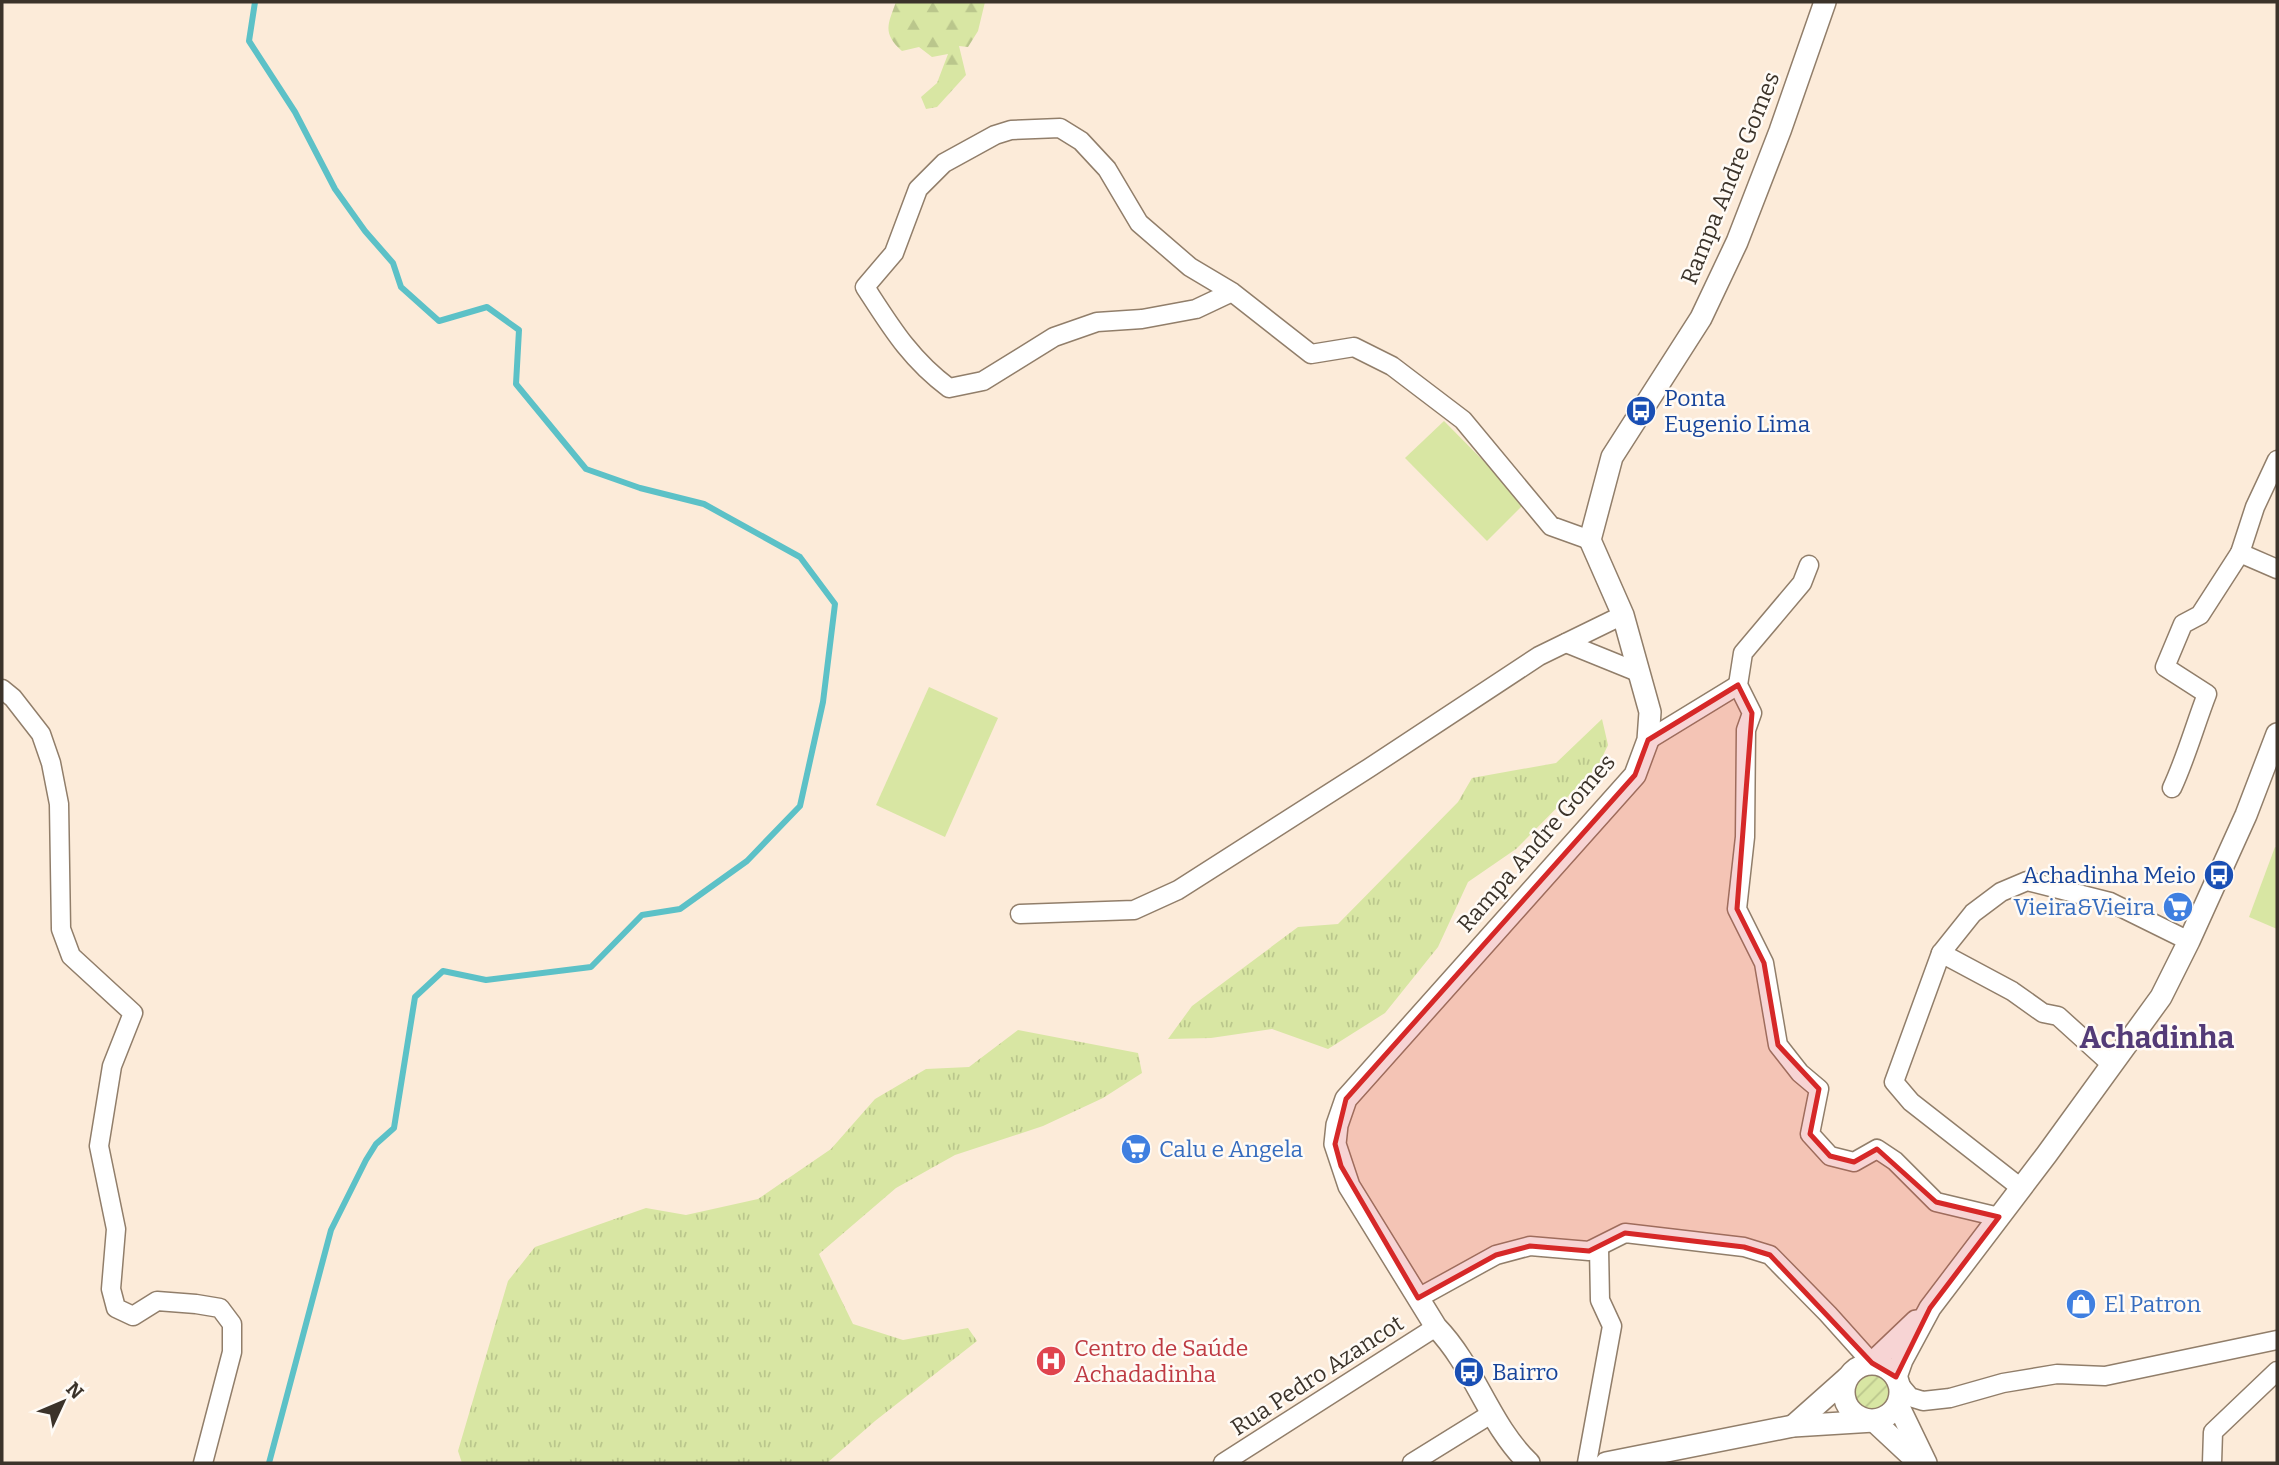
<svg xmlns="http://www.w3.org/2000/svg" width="2279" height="1465" viewBox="0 0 2279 1465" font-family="Bitter,serif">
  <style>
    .grass { fill: url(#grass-tufts) }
    .forest { fill: url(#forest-firs) }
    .garden { fill: url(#garden-furrows) }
    .pitch { fill: #d8e6a3 }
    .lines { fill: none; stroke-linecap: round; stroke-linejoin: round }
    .stream { stroke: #5cc1c7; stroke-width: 6 }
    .minor-casing { stroke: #917e6a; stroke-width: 21 }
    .tertiary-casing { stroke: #917e6a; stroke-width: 24 }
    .minor { stroke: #fff; stroke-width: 18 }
    .tertiary { stroke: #fff; stroke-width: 21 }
    .marked { fill: #d62828; fill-opacity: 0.2; stroke: #d62828; stroke-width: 5; stroke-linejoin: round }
    .labels { text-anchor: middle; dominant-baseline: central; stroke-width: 5; stroke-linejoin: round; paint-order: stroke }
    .street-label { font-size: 23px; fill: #3b332a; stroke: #fffbf6 }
    .transit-label { font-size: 23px; fill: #164399; stroke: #fffbf6; text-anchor: start }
    .shop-label { font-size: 23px; fill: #366cbe; stroke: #fffbf6; text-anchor: start }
    .health-label { font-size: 23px; fill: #be3a42; stroke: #fffbf6; text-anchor: start }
    .district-label { font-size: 30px; font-weight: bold; fill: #533b77; stroke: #fffbf6 }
  </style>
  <defs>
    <pattern id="grass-tufts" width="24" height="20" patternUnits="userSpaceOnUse" patternTransform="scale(1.75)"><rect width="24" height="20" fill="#d8e6a3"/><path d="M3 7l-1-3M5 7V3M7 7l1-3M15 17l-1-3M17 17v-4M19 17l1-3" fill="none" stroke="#bac68c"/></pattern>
    <pattern id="forest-firs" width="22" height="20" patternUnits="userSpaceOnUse" patternTransform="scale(1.75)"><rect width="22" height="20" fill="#d8e6a3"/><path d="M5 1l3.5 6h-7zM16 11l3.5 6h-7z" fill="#bac68c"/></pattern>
    <pattern id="garden-furrows" width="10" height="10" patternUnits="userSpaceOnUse" patternTransform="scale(1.75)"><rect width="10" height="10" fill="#d8e6a3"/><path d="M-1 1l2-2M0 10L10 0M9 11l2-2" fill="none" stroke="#bac68c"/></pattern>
  </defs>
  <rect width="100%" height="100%" fill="#fcebd9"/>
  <!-- grass -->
  <g class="grass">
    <polygon points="1602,719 1608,745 1598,766 1516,849 1468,882 1438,947 1385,1013 1328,1049 1272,1029 1211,1038 1168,1039 1192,1006 1298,927 1338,924 1458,802 1472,778 1556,763"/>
    <polygon points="1018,1030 1138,1053 1142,1073 1103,1098 1043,1126 955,1155 896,1188 819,1254 853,1324 903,1340 968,1328 977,1341 875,1421 827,1463 462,1463 458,1451 508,1281 535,1247 646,1208 686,1215 758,1199 831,1149 875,1099 926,1069 969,1067"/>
  </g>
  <!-- forest -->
  <path class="forest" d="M896,2H985L978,31L968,47L959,46L966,75L937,107L926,109L921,97L937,83L948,54L932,57L919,47L902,51C882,33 888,24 896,2Z"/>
  <!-- garden -->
  <circle class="garden" cx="1873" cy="1392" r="18"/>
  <!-- pitch -->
  <g class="pitch">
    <polygon points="1444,421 1525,503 1487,541 1405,458"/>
    <polygon points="929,687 998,718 945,837 876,805"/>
    <polygon points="2275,847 2277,848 2277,929 2249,917"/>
  </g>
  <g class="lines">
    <!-- stream -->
    <polyline class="stream" points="255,2 249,41 295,112 335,189 365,231 393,263 401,287 439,321 487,307 519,330 516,384 586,469 640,488 704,504 800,557 835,604 823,702 800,806 747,861 680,909 642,915 591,967 486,980 443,971 415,997 394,1128 376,1144 366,1160 331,1230 269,1463"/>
    <!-- minor casing -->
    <g class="minor-casing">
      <g id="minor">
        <path d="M1232,292L1196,309L1142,319L1097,322L1054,337L983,381L949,388C910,359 891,327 865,287L894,253L918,189L944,163L995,135L1011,130L1060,128L1081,141L1107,169L1139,223L1190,267L1232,292L1311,354L1354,347L1392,366L1463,420L1551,526L1590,540"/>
        <polyline points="2277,460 2255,507 2240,553 2277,569"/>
        <polyline points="1809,565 1802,583 1743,653 1738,685 1752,713 1746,730 1745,837 1737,909 1764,963 1778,1045 1800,1073 1819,1089 1810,1134 1830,1156 1854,1162 1877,1149 1895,1161 1936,1202 1999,1217"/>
        <polyline points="1566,643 1640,673"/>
        <polyline points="2,689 13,698 41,734 51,763 59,804 61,929 71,956 133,1013 112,1066 99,1146 116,1229 111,1289 116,1308 133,1316 157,1301 196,1304 220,1308 232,1324 232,1352 203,1463"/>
        <polyline points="1648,740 1738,685"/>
        <path d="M2172,788C2186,758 2195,725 2207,694L2165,667L2183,624L2200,615L2240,553"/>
        <polyline points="1020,914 1134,910 1178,890 1369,768 1539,656 1623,615"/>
        <polyline points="1941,953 1973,913 2001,892 2027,881 2110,902 2189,941"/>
        <polyline points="2021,1188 1911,1102 1894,1082 1941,953 2012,991 2043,1013 2058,1016 2111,1064"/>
        <polyline points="1418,1298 1496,1255 1530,1246 1589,1251 1625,1233 1744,1247 1770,1255 1828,1314 1872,1363"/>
        <polyline points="1899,1384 1910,1397 1923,1401 1950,1398 2003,1383 2057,1374 2105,1376 2277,1340"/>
        <polyline points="1223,1463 1436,1327"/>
        <polyline points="1412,1463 1491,1414"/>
        <polyline points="1587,1463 1612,1326 1600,1300 1599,1248"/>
        <polyline points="2212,1463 2213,1432 2277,1371"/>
      </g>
    </g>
    <!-- tertiary casing -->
    <g class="tertiary-casing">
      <g id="tertiary">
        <polyline points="1872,1363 1916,1321"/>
        <circle cx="1872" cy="1392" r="28"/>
        <polyline points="1896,1377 1902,1360 1930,1308 2047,1154 2161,997 2189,941 2246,815 2277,734"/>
        <polyline points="1898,1405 1926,1463"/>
        <polyline points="1874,1421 1919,1463"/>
        <polyline points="1793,1426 1847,1378"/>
        <path d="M1529,1463C1489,1425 1475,1367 1436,1327L1349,1186L1335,1144L1337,1125L1346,1099L1635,775L1648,740L1650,712L1623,615L1590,540L1612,457L1701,318L1737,242L1780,131L1825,2"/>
        <polyline points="1606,1463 1793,1426 1874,1421"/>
      </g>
    </g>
    <!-- minor -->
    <use href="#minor" class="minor"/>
    <!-- tertiary -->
    <use href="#tertiary" class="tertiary"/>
  </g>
  <!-- marked area -->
  <path class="marked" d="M1738,685L1752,713L1737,909L1764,963L1778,1045L1819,1089L1810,1134L1830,1156L1854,1162L1877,1149L1936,1202L1999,1217L1930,1308L1896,1377L1872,1363L1770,1255L1744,1247L1625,1233L1589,1251L1530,1246L1496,1255L1418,1298L1341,1166L1335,1144L1346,1099L1635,775L1648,740Z"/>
  <!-- icons -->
  <defs>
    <g id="bus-disc" transform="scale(1.575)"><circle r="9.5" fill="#1a4fb4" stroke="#fffbf6"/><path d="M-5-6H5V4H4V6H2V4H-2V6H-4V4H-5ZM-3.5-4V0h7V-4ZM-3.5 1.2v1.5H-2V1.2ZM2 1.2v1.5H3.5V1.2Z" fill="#fff"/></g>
    <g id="supermarket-disc" transform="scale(1.575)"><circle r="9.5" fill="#3f7fe0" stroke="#fffbf6"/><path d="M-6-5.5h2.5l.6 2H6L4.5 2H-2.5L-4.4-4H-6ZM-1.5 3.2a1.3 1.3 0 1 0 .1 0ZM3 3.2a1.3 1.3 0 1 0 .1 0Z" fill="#fff"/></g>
    <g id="shop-disc" transform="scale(1.575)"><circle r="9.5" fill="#3f7fe0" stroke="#fffbf6"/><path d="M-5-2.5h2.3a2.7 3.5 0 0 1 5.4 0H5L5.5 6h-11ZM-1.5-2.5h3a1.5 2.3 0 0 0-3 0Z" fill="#fff"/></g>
    <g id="hospital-disc" transform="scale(1.575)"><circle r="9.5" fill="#e0444e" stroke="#fffbf6"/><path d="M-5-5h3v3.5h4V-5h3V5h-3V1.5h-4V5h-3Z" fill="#fff"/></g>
  </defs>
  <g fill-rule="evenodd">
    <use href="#bus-disc" x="1641" y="411"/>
    <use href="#bus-disc" x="2219" y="875"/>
    <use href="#supermarket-disc" x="2178" y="907"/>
    <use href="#supermarket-disc" x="1136" y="1149"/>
    <use href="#shop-disc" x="2081" y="1304"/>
    <use href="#hospital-disc" x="1051" y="1361"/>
    <use href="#bus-disc" x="1469" y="1372"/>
  </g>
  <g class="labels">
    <!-- street labels -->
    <g class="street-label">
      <text transform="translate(1730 178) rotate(-68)">Rampa Andre Gomes</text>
      <text transform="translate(1536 843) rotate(-49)">Rampa Andre Gomes</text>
      <text transform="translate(1317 1375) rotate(-33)">Rua Pedro Azancot</text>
    </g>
    <!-- transit labels -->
    <g class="transit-label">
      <text x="1664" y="398">Ponta<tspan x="1664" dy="26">Eugenio Lima</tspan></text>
      <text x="2196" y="875" text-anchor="end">Achadinha Meio</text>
      <text x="1492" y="1372">Bairro</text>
    </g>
    <!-- shop labels -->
    <g class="shop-label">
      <text x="2155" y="907" text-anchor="end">Vieira&amp;Vieira</text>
      <text x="1159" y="1149">Calu e Angela</text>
      <text x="2104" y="1304">El Patron</text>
    </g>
    <!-- health labels -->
    <g class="health-label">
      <text x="1074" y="1348">Centro de Saúde<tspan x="1074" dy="26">Achadadinha</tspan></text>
    </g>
    <!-- district labels -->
    <g class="district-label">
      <text x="2157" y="1038">Achadinha</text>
    </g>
  </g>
  <!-- border -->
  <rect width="2279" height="1465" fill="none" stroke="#3b332a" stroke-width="7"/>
  <!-- north arrow -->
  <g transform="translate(63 1402) rotate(46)" stroke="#fffbf6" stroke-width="5" paint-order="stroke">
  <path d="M0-5L12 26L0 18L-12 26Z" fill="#3b332a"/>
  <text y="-10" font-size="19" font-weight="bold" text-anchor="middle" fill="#3b332a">N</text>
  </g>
</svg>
